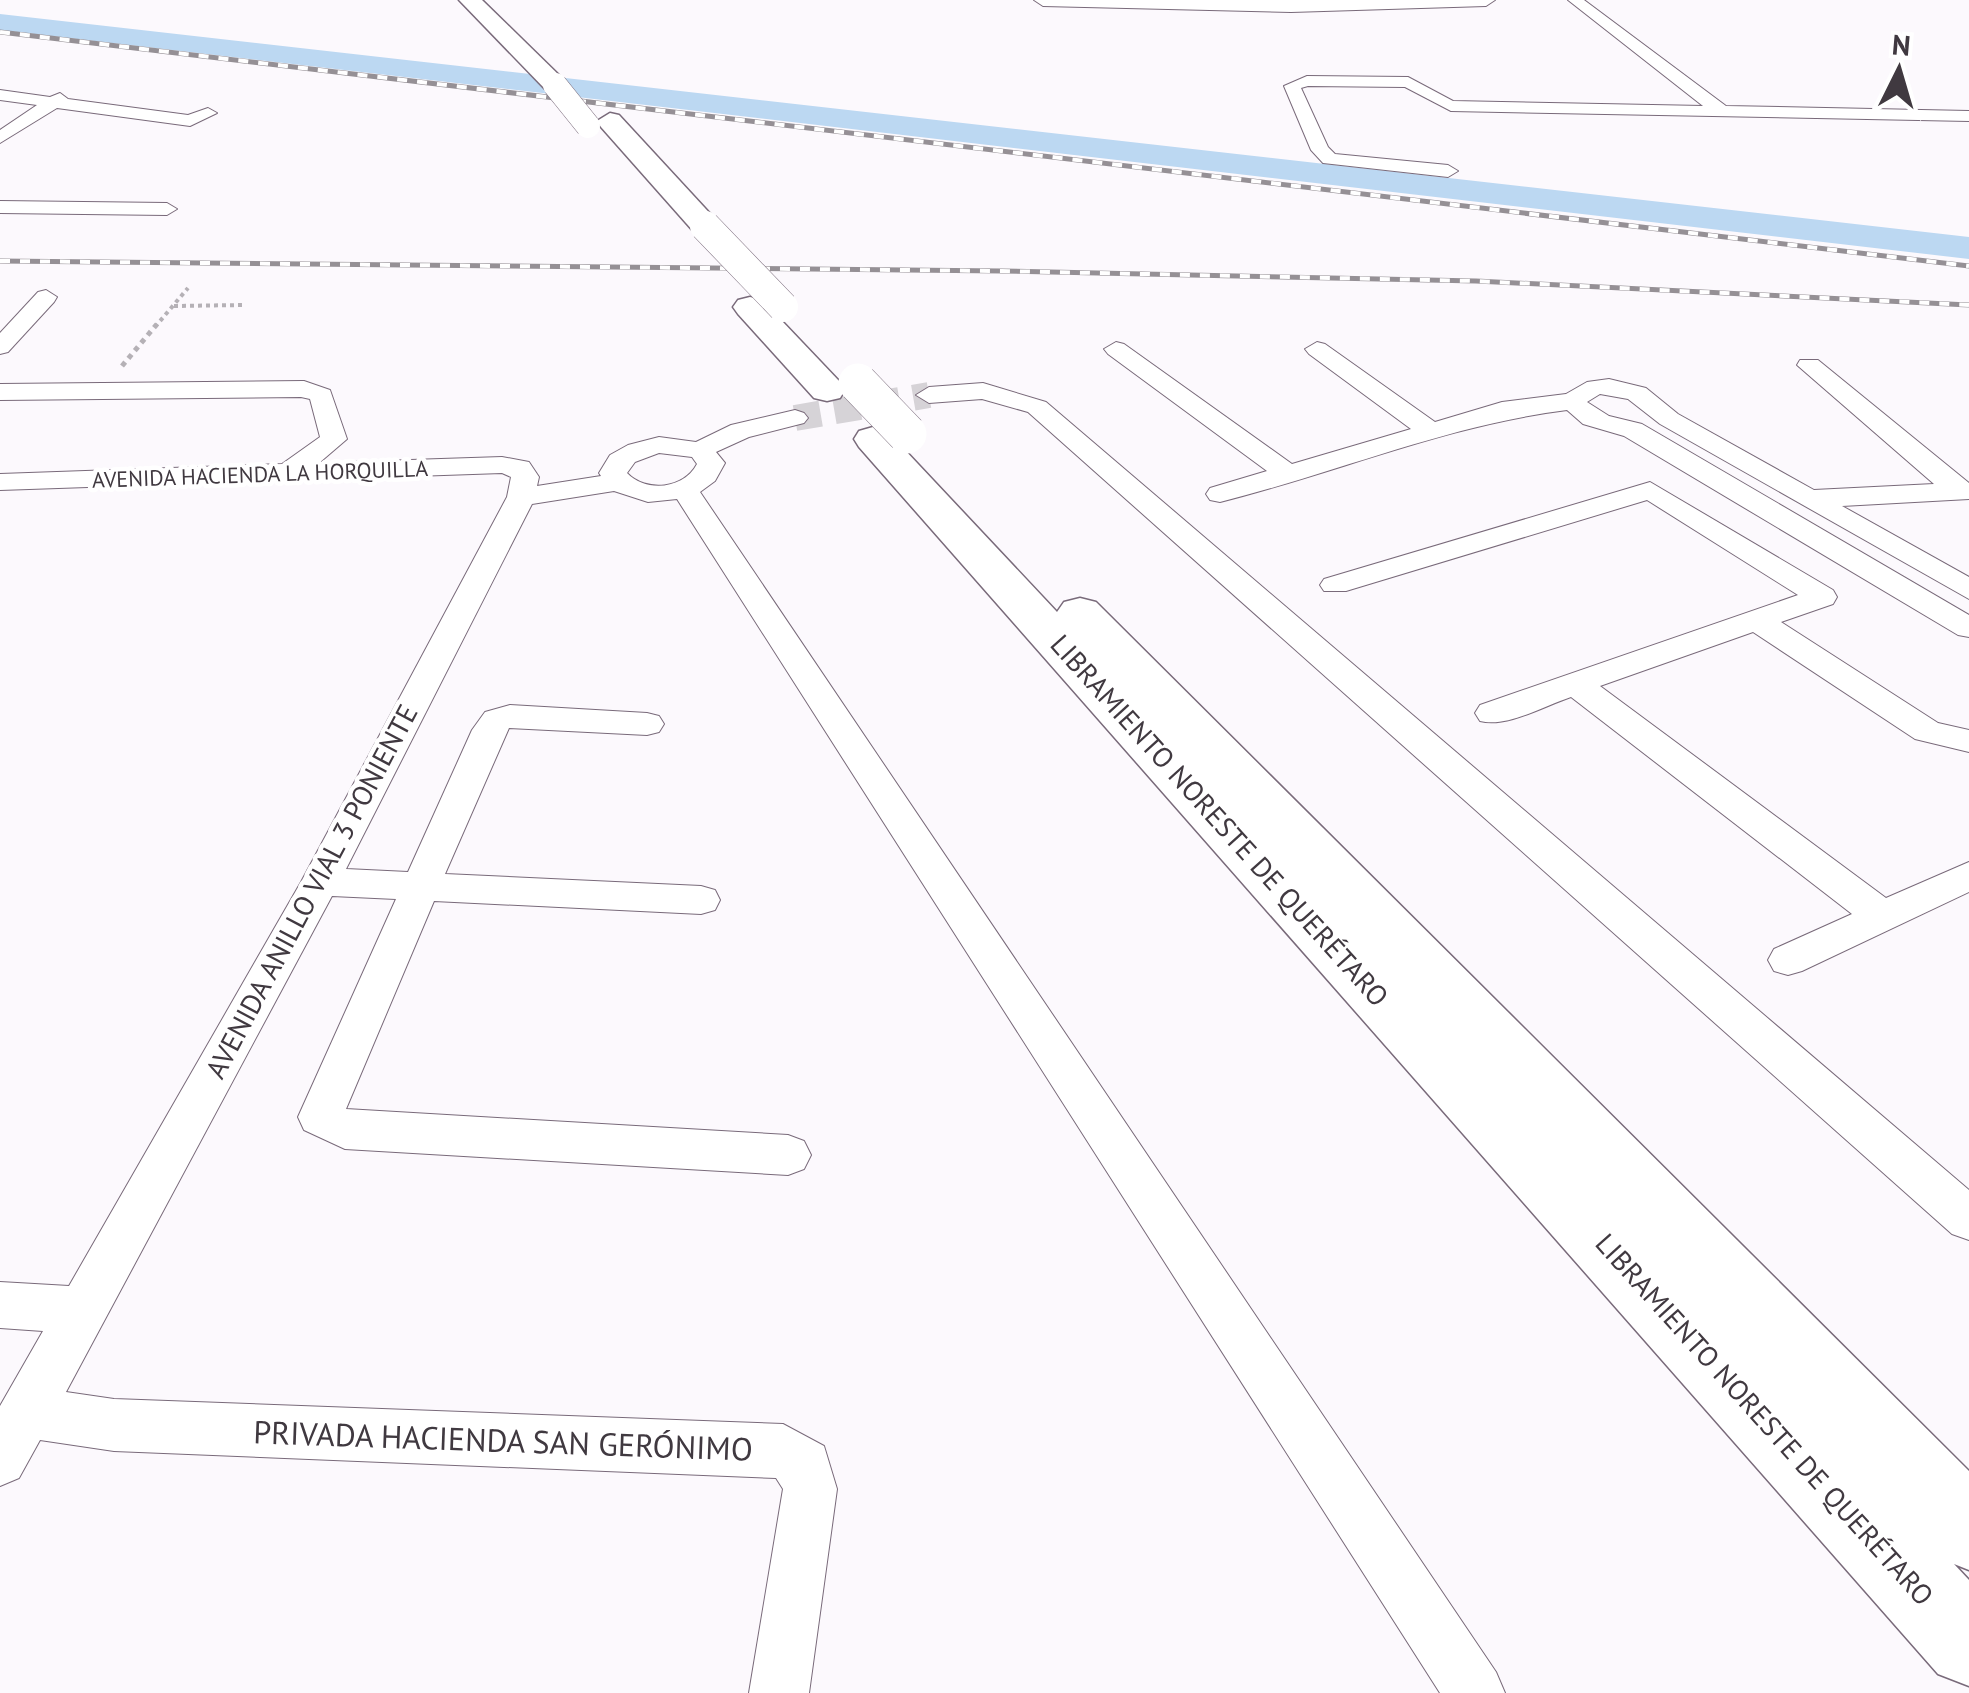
<svg xmlns="http://www.w3.org/2000/svg" width="1969" height="1693" viewBox="0 0 1969 1693" font-family="'PT Sans',sans-serif">
  <style>
    .lines { fill: none; stroke-linecap: round; stroke-linejoin: round }
    .river { fill: #bcd8f2; fill-rule: evenodd }
    .minor-tunnel { stroke: #d6d3d7; stroke-width: 26; stroke-dasharray: 26 14; stroke-linecap: butt }
    .minor-casing { stroke: #796a7a; stroke-width: 2 }
    .major-casing { stroke: #796a7a; stroke-width: 2 }
    .highway-casing { stroke: #796a7a; stroke-width: 3 }
    .path-far1 { stroke: #b5b1b6; stroke-width: 4; stroke-dasharray: 4 4; stroke-linecap: butt }
    .path { stroke: #b5b1b6; stroke-width: 5; stroke-dasharray: 5 5; stroke-linecap: butt }
    .minor { fill: #fff; fill-rule: evenodd }
    .major { fill: #fff; fill-rule: evenodd }
    .highway { fill: #fff; fill-rule: evenodd }
    .rail-casing { stroke: #959095; stroke-width: 5 }
    .rail { stroke: #fff; stroke-width: 4; stroke-dasharray: 10; stroke-linecap: butt }
    .highway-bridge-far2-casing { stroke: #796a7a; stroke-width: 25; stroke-linecap: butt }
    .highway-bridge-far1-casing { stroke: #796a7a; stroke-width: 31; stroke-linecap: butt }
    .highway-bridge-casing { stroke: #796a7a; stroke-width: 40; stroke-linecap: butt }
    .highway-bridge-far2 { stroke: #fff; stroke-width: 24 }
    .highway-bridge-far1 { stroke: #fff; stroke-width: 30 }
    .highway-bridge { stroke: #fff; stroke-width: 39 }
    .labels { text-anchor: middle; dominant-baseline: central; stroke-width: 9; stroke-linejoin: round; paint-order: stroke }
    .far-street-label { font-size: 22px; fill: #403940; stroke: #fff }
    .street-label { font-size: 28px; fill: #403940; stroke: #fff }
    .near-street-label { font-size: 32px; fill: #403940; stroke: #fff }
  </style>
  <rect width="100%" height="100%" fill="#fcf9fd"/>
  <g class="lines">
    <!-- river -->
    <polygon class="river" points="0,14 1969,237 1969,259 0,30"/>
    <!-- minor-tunnel -->
    <polyline class="minor-tunnel" points="795,418 929,395"/>
    <!-- minor casing -->
    <g class="minor-casing">
      <g id="minor">
        <polygon points="1568,0 1584,0 1726,106 1969,111 1969,121 1451,111 1405,87 1308,86 1301,88 1328,147 1335,154 1448,165 1458,171 1448,177 1323,163 1311,150 1284,86 1307,76 1408,77 1453,101 1703,106"/>
        <polygon points="0,90 50,97 60,93 68,99 188,115 208,108 217,113 190,126 57,108 0,143 0,130 37,105 0,100"/>
        <polygon points="0,201 167,203 177,209 167,215 0,213"/>
        <polygon points="46,290 57,297 54,302 8,352 0,354 0,333 38,292"/>
        <path d="M1116,342L1124,344L1292,464L1411,429L1309,354L1305,349L1317,342L1325,344L1435,422L1502,402L1566,394L1587,382L1609,379L1646,388L1678,414L1814,490L1934,484L1797,365L1800,360H1818L1969,483V499L1842,506L1969,577V599L1660,424L1628,399L1600,394L1587,402L1609,416L1642,424L1969,615V637L1958,635L1624,436L1583,424L1567,410C1447,425 1336,473 1220,502L1210,500L1206,494L1210,488L1267,471L1108,354L1104,349Z"/>
        <path d="M304,381L330,390L347,439L319,463L502,457L529,462L539,477L537,486L601,476L599,473L610,455L628,445L659,437L696,442L731,425L795,410L804,413L808,418L804,423L749,437L716,452L725,463L715,481L700,492L1496,1672L1505,1693H1440L677,499L648,502L614,491L532,504L346,869L408,872L472,730L485,712L510,705L647,713L659,716L664,724L659,732L647,735L509,728L445,874L701,886L715,890L720,900L715,910L701,914L434,901L346,1109L788,1135L804,1141L811,1155L804,1169L788,1175L345,1149L304,1130L298,1117L396,899L332,896L66,1392L114,1399L783,1424L824,1446L837,1489L809,1693H749L783,1489L776,1478L114,1451L40,1440L19,1478L0,1486V1406L43,1331L0,1328V1282L69,1286L301,882L507,497L511,477L502,473L0,490V474L282,464L320,437L310,399L301,397L0,400V384ZM659,453L692,457L697,464C684,489 646,493 627,473L635,462Z"/>
        <polygon points="983,383 1046,402 1969,1190 1969,1240 1952,1234 1028,412 982,399 929,403 916,395 929,387"/>
        <path d="M1650,482L1833,590L1837,597L1833,604L1781,622L1938,723L1969,730V752L1915,739L1753,632L1600,686L1886,898L1969,862V892L1802,971L1788,975L1774,971L1768,960L1774,949L1852,914L1571,697C1544,706 1507,728 1480,721L1475,713L1480,705L1798,595L1647,500L1346,591H1324L1320,585L1324,579Z"/>
      </g>
    </g>
    <!-- major casing -->
    <g class="major-casing">
      <polygon id="major" points="1034,0 1495,0 1486,6 1291,12 1043,6"/>
    </g>
    <!-- highway casing -->
    <g class="highway-casing">
      <g id="highway">
        <polygon points="459,0 482,0 564,80 567,85 564,90 546,90"/>
        <polygon points="610,113 619,115 716,220 720,226 716,232 694,232 601,127 597,121"/>
        <polygon points="750,297 762,300 840,382 845,390 840,398 827,401 814,398 738,314 733,307 738,300"/>
        <polygon points="873,427 887,431 1057,612 1064,602 1080,598 1096,602 1969,1471 1969,1570 1954,1564 1969,1580 1969,1686 1938,1674 859,447 854,439 859,431"/>
      </g>
    </g>
    <!-- path-far1 -->
    <g class="path-far1">
      <polyline points="174,306 244,305"/>
      <polyline points="155,327 188,288"/>
    </g>
    <!-- path -->
    <polyline class="path" points="122,366 157,324"/>
    <!-- minor -->
    <use href="#minor" class="minor"/>
    <!-- major -->
    <use href="#major" class="major"/>
    <!-- highway -->
    <use href="#highway" class="highway"/>
    <!-- rail casing -->
    <g class="rail-casing">
      <g id="rail">
        <polyline points="0,32 1969,266"/>
        <polyline points="0,261 1002,271 1476,281 1969,305"/>
      </g>
    </g>
    <!-- rail -->
    <use href="#rail" class="rail"/>
    <!-- highway-bridge-far2 casing -->
    <g class="highway-bridge-far2-casing">
      <polyline id="highway-bridge-far2" points="555,85 588,126"/>
    </g>
    <!-- highway-bridge-far1 casing -->
    <g class="highway-bridge-far1-casing">
      <polyline id="highway-bridge-far1" points="705,226 783,307"/>
    </g>
    <!-- highway-bridge casing -->
    <g class="highway-bridge-casing">
      <polyline id="highway-bridge" points="858,383 907,434"/>
    </g>
    <!-- highway-bridge-far2 -->
    <use href="#highway-bridge-far2" class="highway-bridge-far2"/>
    <!-- highway-bridge-far1 -->
    <use href="#highway-bridge-far1" class="highway-bridge-far1"/>
    <!-- highway-bridge -->
    <use href="#highway-bridge" class="highway-bridge"/>
  </g>
  <g class="labels">
    <!-- far-street labels -->
    <g class="far-street-label">
      <text transform="translate(260 474) rotate(-2)">AVENIDA HACIENDA LA HORQUILLA</text>
    </g>
    <!-- street labels -->
    <g class="street-label">
      <text transform="translate(1220 820) rotate(48)">LIBRAMIENTO NORESTE DE QUERÉTARO</text>
      <text transform="translate(311 891) rotate(-62)">AVENIDA ANILLO VIAL 3 PONIENTE</text>
      <text transform="translate(1765 1419) rotate(48)">LIBRAMIENTO NORESTE DE QUERÉTARO</text>
    </g>
    <!-- near-street labels -->
    <g class="near-street-label">
      <text transform="translate(503 1440) rotate(2)">PRIVADA HACIENDA SAN GERÓNIMO</text>
    </g>
  </g>
  <!-- north arrow -->
  <g transform="translate(1899 70) rotate(5)" stroke="#ffffff" stroke-width="8" paint-order="stroke">
  <path d="M0-8L18 38L0 25L-18 38Z" fill="#403940"/>
  <text y="-15" font-size="28" font-weight="bold" text-anchor="middle" fill="#403940">N</text>
  </g>
</svg>
